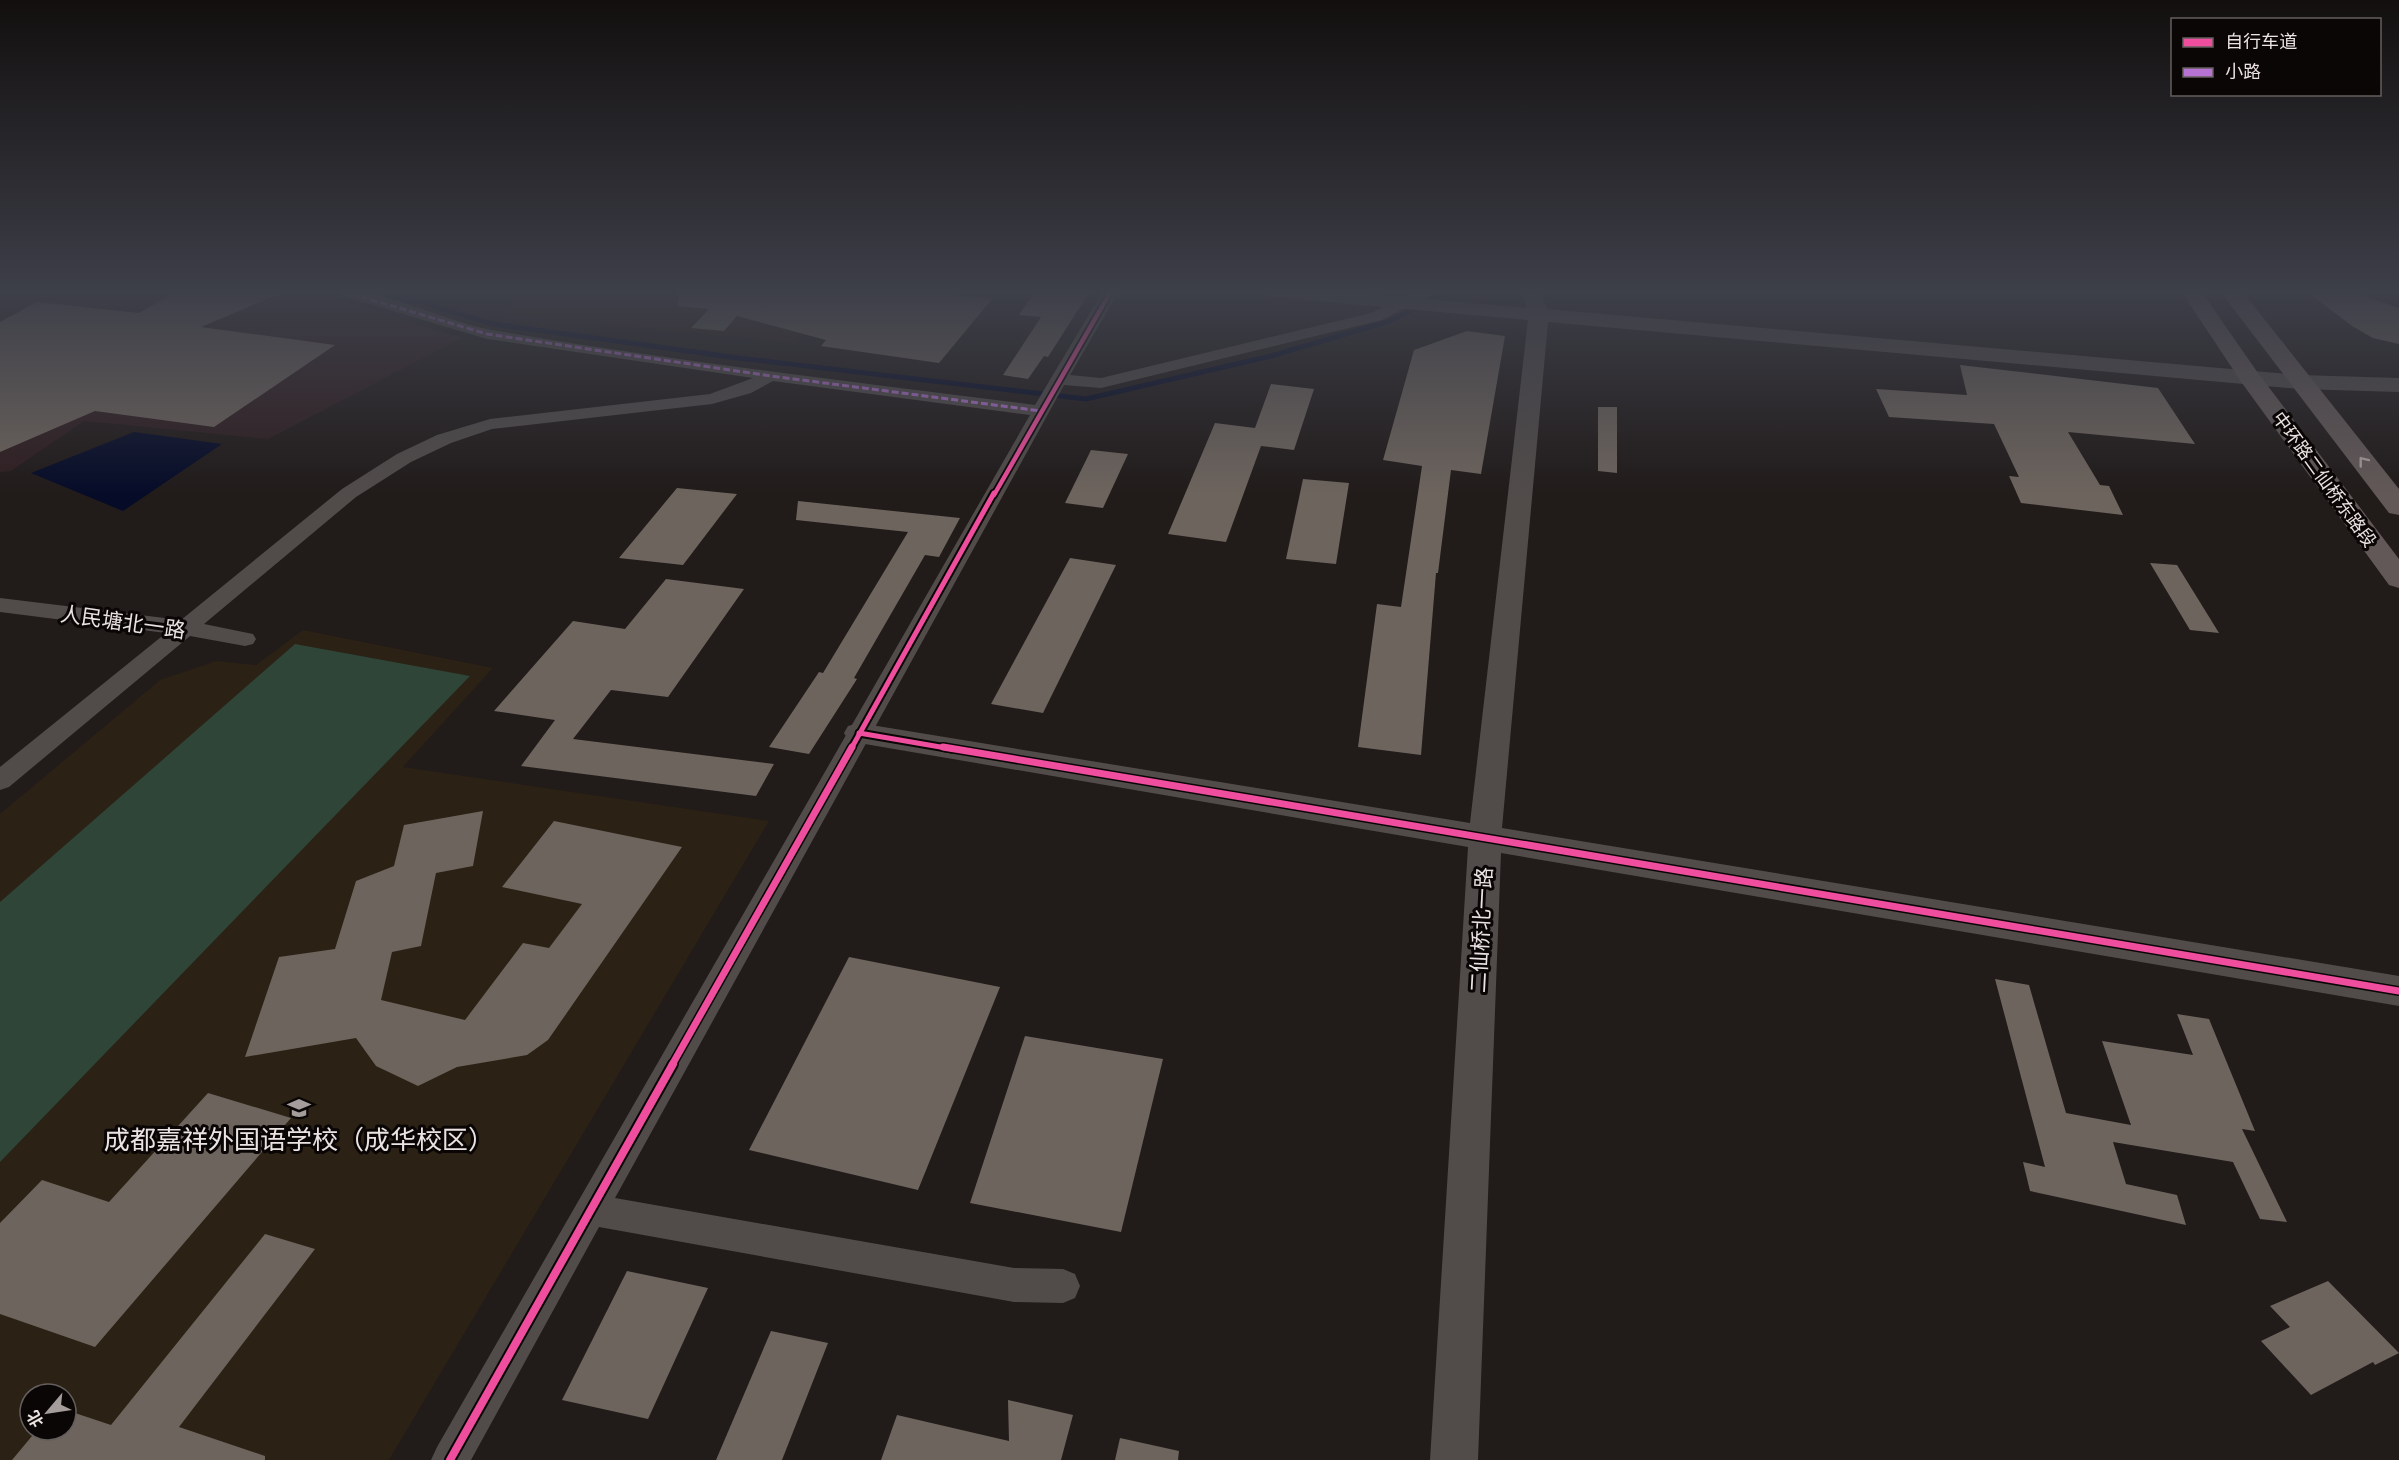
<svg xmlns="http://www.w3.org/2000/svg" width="2399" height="1460" viewBox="0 0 2399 1460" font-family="Lato,'Noto Sans SC',sans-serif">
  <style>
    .commercial { fill: #2f1e20 }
    .built { fill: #2d1e19 }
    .education { fill: #2b2114; fill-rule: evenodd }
    .green { fill: #2e4538 }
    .water { fill: #060c28 }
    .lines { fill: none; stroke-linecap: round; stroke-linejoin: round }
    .stream { stroke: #060c28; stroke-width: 5 }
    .building { fill: #6d645d }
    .minor { fill: #514c4a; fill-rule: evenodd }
    .tertiary { fill: #514c4a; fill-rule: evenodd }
    .primary { fill: #625857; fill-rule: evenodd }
    .quiet { stroke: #b673d3; stroke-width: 3; stroke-dasharray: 7 3; stroke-linecap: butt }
    .cycleway-far3-casing { stroke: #0a0605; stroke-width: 8 }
    .cycleway-far2-casing { stroke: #0a0605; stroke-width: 9 }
    .cycleway-far1-casing { stroke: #0a0605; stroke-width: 10 }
    .cycleway-casing { stroke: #0a0605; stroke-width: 12 }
    .cycleway-far3 { stroke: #ef4d9e; stroke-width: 4.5 }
    .cycleway-far2 { stroke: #ef4d9e; stroke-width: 5 }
    .cycleway-far1 { stroke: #ef4d9e; stroke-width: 7 }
    .cycleway { stroke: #ef4d9e; stroke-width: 8 }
    .oneway { stroke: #a69e9c }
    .labels { text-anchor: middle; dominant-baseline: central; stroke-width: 6; stroke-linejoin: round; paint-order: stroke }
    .far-street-label { font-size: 18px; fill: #eae3e1; stroke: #0a0605 }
    .street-label { font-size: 21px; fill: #eae3e1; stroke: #0a0605 }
    .near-poi-label { font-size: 26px; fill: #eae3e1; stroke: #0a0605 }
  </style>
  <rect width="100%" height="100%" fill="#211b1a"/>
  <!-- commercial -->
  <polygon class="commercial" points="0,291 311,291 462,338 268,439 84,421 11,471 0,472"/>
  <!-- built -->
  <polygon class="built" points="528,291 842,291 796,343 500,313"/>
  <!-- education -->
  <path class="education" d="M303,630L493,668L403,767L769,821L389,1460H0V814L160,680L216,661L256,665ZM30,1394H66V1430H30Z"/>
  <!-- green -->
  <polygon class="green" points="295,644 470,676 0,1162 0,902"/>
  <!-- water -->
  <polygon class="water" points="134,432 222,444 123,511 31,473"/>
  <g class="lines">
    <!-- stream -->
    <polyline class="stream" points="384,291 493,324 738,358 1086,399 1271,356 1390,321 1448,291"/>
  </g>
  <!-- building -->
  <g class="building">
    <polygon points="177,291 286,291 201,327 335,345 214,427 95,411 0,452 0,322 37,302 139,313"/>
    <polygon points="678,291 908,291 992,299 939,363 821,346 826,340 737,316 724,331 691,328 709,309 678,306"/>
    <polygon points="1035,291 1090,291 1048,357 1044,356 1028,379 1003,375 1041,317 1019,315"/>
    <polygon points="2306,291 2350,291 2399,308 2399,344 2373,338 2352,326"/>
    <polygon points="1467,331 1505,336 1481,474 1451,470 1438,573 1436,573 1421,755 1358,747 1377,604 1401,607 1422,466 1383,460 1414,350"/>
    <polygon points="1960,365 2158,388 2195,444 2068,432 2100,485 2109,486 2123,515 2021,503 2009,476 2019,477 1994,424 1889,417 1876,389 1967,395"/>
    <polygon points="1271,384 1314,389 1294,450 1261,446 1226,542 1168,534 1215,423 1255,428"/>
    <polygon points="1598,407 1617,407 1617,473 1598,471"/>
    <polygon points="1091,450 1128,454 1103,508 1065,503"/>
    <polygon points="1303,479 1349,483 1336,564 1286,559"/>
    <polygon points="677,488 737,494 683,565 619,558"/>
    <polygon points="798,501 960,518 939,557 925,555 854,678 857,679 809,754 769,747 819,672 823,673 908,532 796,520"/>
    <polygon points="1070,558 1116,565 1043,713 991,704"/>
    <polygon points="2150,563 2177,565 2219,633 2190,630"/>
    <polygon points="666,579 744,589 668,697 611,690 573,739 774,764 756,796 521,766 555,720 494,711 573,621 625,629"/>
    <polygon points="483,811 473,866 436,873 421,946 392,952 381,1000 465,1020 523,943 549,948 582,904 502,887 554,821 682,847 548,1040 527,1055 457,1067 418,1086 376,1066 356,1038 245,1057 279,957 335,949 356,881 394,866 404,825"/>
    <polygon points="849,957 1000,987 918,1190 749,1150"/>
    <polygon points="1995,979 2029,985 2066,1113 2131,1125 2102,1041 2193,1055 2177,1014 2209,1019 2255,1131 2242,1129 2287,1222 2260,1219 2233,1162 2113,1142 2126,1184 2177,1195 2186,1225 2030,1191 2023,1162 2045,1167"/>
    <polygon points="1025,1036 1163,1059 1121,1232 970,1203"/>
    <polygon points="208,1093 291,1118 95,1347 0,1314 0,1223 42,1180 109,1202"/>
    <polygon points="265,1234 315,1249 179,1427 265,1456 265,1460 12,1460 37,1430 66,1430 66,1410 111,1425"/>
    <polygon points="627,1271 708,1288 648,1419 562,1400"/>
    <polygon points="2328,1281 2399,1353 2375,1365 2373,1362 2311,1395 2261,1341 2290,1327 2270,1306"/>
    <polygon points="771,1331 828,1343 782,1460 716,1460"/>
    <polygon points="1008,1400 1073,1415 1061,1460 881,1460 897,1415 1009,1441"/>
    <polygon points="1120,1438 1179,1451 1178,1460 1115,1460"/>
  </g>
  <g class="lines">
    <!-- minor -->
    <path class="minor" d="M334,291C379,286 445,322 492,330C672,361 854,382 1035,405L1103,291H1119L1070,375L1101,378L1371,313L1416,291H1435L1433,294L1382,320L1101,388L1064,385L615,1198L1014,1268L1063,1269L1075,1274L1080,1286L1075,1298L1063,1303L1014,1302L599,1227L471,1460H431L437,1447L1030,415L773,381L751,393L712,404L492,429L451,443L411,462L356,497L204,624L253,634L256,639L253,644L245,646L190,636L9,787L0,790V767L166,633L0,612V598L181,620L342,489L397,454L437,435L490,419L710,394L753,378L487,339L336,294Z"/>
    <!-- tertiary -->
    <polygon class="tertiary" points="1263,291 1333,291 1527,308 1523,296 1526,292 1540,292 1547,309 2300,375 2399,378 2399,392 2300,389 1548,322 1502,828 2399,976 2399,1006 1501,853 1478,1460 1430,1460 1468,847 859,743 848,740 844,733 848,726 859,723 1470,823 1528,320 1272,297 1265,295"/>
    <!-- primary -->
    <g class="primary">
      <polygon points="2181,291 2201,291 2258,373 2399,559 2399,588 2389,585 2242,383"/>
      <polygon points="2220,291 2242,291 2399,489 2399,515 2389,513"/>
    </g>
    <!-- quiet -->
    <polyline class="quiet" points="342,291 487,334 771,376 1041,411"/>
    <!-- cycleway-far3 casing -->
    <g class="cycleway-far3-casing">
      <polyline id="cycleway-far3" points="994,495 1111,291"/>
    </g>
    <!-- cycleway-far2 casing -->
    <g class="cycleway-far2-casing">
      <g id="cycleway-far2">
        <polyline points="859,733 952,749"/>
        <polyline points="851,749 994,493"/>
      </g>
    </g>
    <!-- cycleway-far1 casing -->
    <g class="cycleway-far1-casing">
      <g id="cycleway-far1">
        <polyline points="943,747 2399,991"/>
        <polyline points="672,1065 852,747"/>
      </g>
    </g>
    <!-- cycleway casing -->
    <g class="cycleway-casing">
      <polyline id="cycleway" points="450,1460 673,1064"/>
    </g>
    <!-- cycleway-far3 -->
    <use href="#cycleway-far3" class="cycleway-far3"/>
    <!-- cycleway-far2 -->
    <use href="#cycleway-far2" class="cycleway-far2"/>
    <!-- cycleway-far1 -->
    <use href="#cycleway-far1" class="cycleway-far1"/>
    <!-- cycleway -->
    <use href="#cycleway" class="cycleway"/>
  </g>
  <!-- one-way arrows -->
  <defs><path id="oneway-chevron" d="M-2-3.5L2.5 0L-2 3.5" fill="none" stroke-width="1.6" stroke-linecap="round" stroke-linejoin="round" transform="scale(1.5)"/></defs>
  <use class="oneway" href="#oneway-chevron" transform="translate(2363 461) rotate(-128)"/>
  <!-- sky -->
  <linearGradient id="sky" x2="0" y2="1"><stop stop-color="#120f0e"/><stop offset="0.59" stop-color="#3d3f49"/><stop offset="1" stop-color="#3d3f49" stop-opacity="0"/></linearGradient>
  <rect width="2399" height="495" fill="url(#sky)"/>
  <!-- icons -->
  <defs>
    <g id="school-bare" transform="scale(1.8)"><path d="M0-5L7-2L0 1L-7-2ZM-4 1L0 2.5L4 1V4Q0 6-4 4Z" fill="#a49d9b" stroke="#0a0605" stroke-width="2.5" paint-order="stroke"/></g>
  </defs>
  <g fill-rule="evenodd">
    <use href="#school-bare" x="299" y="1108"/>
  </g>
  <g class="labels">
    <!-- far-street labels -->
    <g class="far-street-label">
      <text transform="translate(2325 479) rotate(54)">中环路二仙桥东路段</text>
    </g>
    <!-- street labels -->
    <g class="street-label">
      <text transform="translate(123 621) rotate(8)">人民塘北一路</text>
      <text transform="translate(1480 930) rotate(-87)">二仙桥北一路</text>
    </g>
    <!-- near-poi labels -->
    <g class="near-poi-label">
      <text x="299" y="1139">成都嘉祥外国语学校（成华校区）</text>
    </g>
  </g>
  <!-- legend -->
  <rect x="2171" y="18" width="210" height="78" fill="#0a0605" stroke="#645e5d" stroke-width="1.5"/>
  <rect x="2183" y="38" width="30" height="9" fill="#ef4d9e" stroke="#645e5d" stroke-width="1.5"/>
  <text x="2225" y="48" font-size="18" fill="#eae3e1">自行车道</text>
  <rect x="2183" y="68" width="30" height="9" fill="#b673d3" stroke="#645e5d" stroke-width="1.5"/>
  <text x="2225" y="78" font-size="18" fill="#eae3e1">小路</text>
  <!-- north arrow -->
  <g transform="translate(48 1412) rotate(241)"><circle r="28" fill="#0a0605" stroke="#645e5d" stroke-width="1.5"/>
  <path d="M0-4.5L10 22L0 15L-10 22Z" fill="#a49d9b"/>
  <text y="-9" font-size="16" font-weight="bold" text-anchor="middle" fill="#eae3e1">北</text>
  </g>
</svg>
